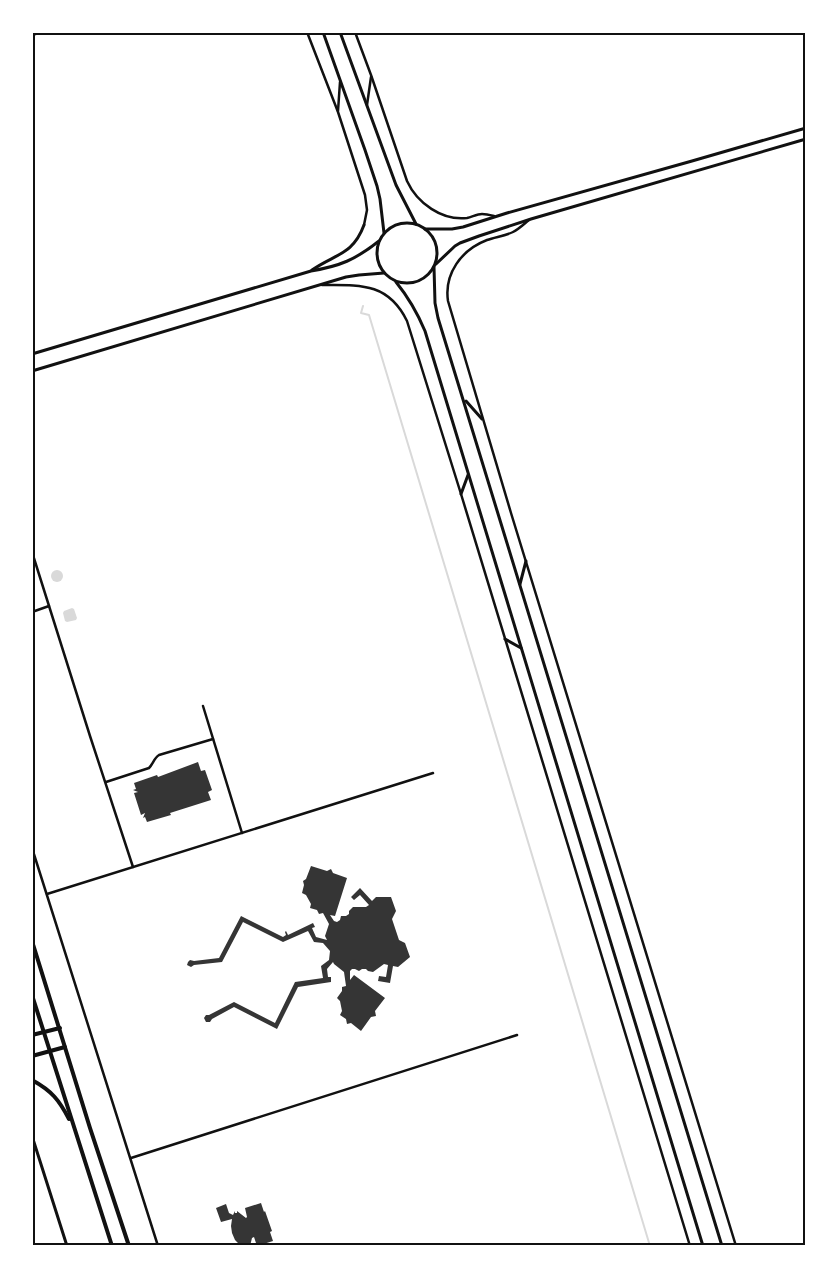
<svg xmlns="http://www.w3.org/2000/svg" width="838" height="1278" viewBox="0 0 838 1278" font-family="Roboto,sans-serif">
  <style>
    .water { fill: #d9d9d9 }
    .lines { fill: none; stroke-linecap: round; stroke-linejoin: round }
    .stream { stroke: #d9d9d9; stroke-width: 2 }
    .building { fill: #353535 }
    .minor { stroke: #111; stroke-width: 2.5 }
    .tertiary { stroke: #111; stroke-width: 3 }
    .secondary { stroke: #111; stroke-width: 3 }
    .primary { stroke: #111; stroke-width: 4 }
    .neatline { fill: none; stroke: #111; stroke-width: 2 }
  </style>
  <rect width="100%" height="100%" fill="#fff"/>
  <!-- water -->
  <g class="water">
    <circle cx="57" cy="576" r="6"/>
    <polygon points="72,608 74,609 77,618 76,620 67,622 65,621 63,613 64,611"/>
  </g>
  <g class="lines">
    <!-- stream -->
    <polyline class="stream" points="363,306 361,313 369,315 650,1246"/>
  </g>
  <!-- building -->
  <g class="building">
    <polygon points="198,762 201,771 205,770 212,790 208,792 211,800 170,813 171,815 147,822 145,817 143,818 145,813 141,815 134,793 138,792 133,790 136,789 134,783 157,775 158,777"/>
    <polygon points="311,866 327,871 331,869 333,873 347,878 335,916 330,915 334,921 337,922 340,920 341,916 346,916 349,914 349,911 353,907 366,907 369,905 360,895 354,900 351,897 360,888 372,901 376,897 391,897 396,911 392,919 399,940 405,943 410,957 398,967 393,966 390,983 378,981 379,976 386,977 388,965 384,964 373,972 368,971 366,969 362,969 359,971 355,969 352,969 350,971 350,980 354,975 385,998 375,1011 376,1016 371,1017 361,1031 351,1023 347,1024 346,1019 340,1015 342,1011 340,1001 337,998 342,991 342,987 346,986 344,972 334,964 333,962 327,969 328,977 331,977 331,982 298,987 277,1029 234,1007 212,1019 210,1022 206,1022 204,1018 206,1015 209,1015 234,1002 275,1023 295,982 323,978 321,966 329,960 330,951 323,943 314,942 308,931 283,942 243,922 222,962 194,965 191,967 187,965 188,962 190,960 194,961 219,958 241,916 283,937 286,935 285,932 286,931 288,935 313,923 315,927 312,928 316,937 327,940 325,936 329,924 323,913 319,914 317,910 310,908 311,904 306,895 302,893 304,885 303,881 306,879"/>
    <polygon points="261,1203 264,1212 265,1211 272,1231 270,1232 273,1241 257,1246 254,1237 252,1238 250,1246 241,1246 235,1240 232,1233 231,1226 232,1219 221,1222 216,1208 226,1204 229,1213 233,1215 235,1211 235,1213 237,1213 237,1211 246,1218 247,1217 245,1208"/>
  </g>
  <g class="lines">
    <!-- minor -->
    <g class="minor">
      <polyline points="307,32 338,112 365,195 367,210 364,225"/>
      <path d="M355,32L371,75L407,181C417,203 442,221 467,218C472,217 477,214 482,214C486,214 490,215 494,216"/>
      <polyline points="32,35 42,32"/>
      <polyline points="367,105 371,77"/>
      <polyline points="338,111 340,82"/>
      <path d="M529,220C524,224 519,229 513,232C505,236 495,237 487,240C461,250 444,274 448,301L511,513L736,1246"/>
      <path d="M322,285C359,285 388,282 407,321L461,494L690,1246"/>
      <polyline points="32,552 90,736 133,867"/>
      <polyline points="32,612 49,606"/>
      <polyline points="203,706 242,833"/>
      <path d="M106,782L149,768C153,764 154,758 159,755L213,739"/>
      <polyline points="32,848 158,1246"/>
      <polyline points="47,894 433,773"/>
      <polyline points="131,1158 517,1035"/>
    </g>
    <!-- tertiary -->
    <g class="tertiary">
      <polyline points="425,229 452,229 463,227 507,213 692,161 806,128"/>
      <polyline points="436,264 455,246 460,243 479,236 531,219 806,139"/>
      <polyline points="32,1136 67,1246"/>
    </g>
    <!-- secondary -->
    <g class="secondary">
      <polyline points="323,32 365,150 377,186 380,199 384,233"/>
      <polyline points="340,32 396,185 416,224"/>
      <circle cx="407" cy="253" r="30"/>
      <polyline points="434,267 435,303 438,318 499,517 722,1246"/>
      <path d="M312,270C335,254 353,255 364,225"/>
      <path d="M396,282C409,298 417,312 425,331L703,1246"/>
      <path d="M32,354L311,271C340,266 355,260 379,241"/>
      <polyline points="32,371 346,277 359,275 384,273"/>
      <polyline points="466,401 482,419"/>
      <polyline points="461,494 468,475"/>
      <polyline points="520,584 526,561"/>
      <polyline points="505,639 521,648"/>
    </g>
    <!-- primary -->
    <g class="primary">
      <polyline points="32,941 90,1128 129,1246"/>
      <polyline points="32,995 112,1246"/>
      <polyline points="32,1035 60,1028"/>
      <polyline points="32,1056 65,1047"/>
      <path d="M32,1080C52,1091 59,1100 69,1119"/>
    </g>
  </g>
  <!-- border -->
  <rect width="838" height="1278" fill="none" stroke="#ffffff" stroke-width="68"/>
  <rect x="34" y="34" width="770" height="1210" class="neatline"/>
</svg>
